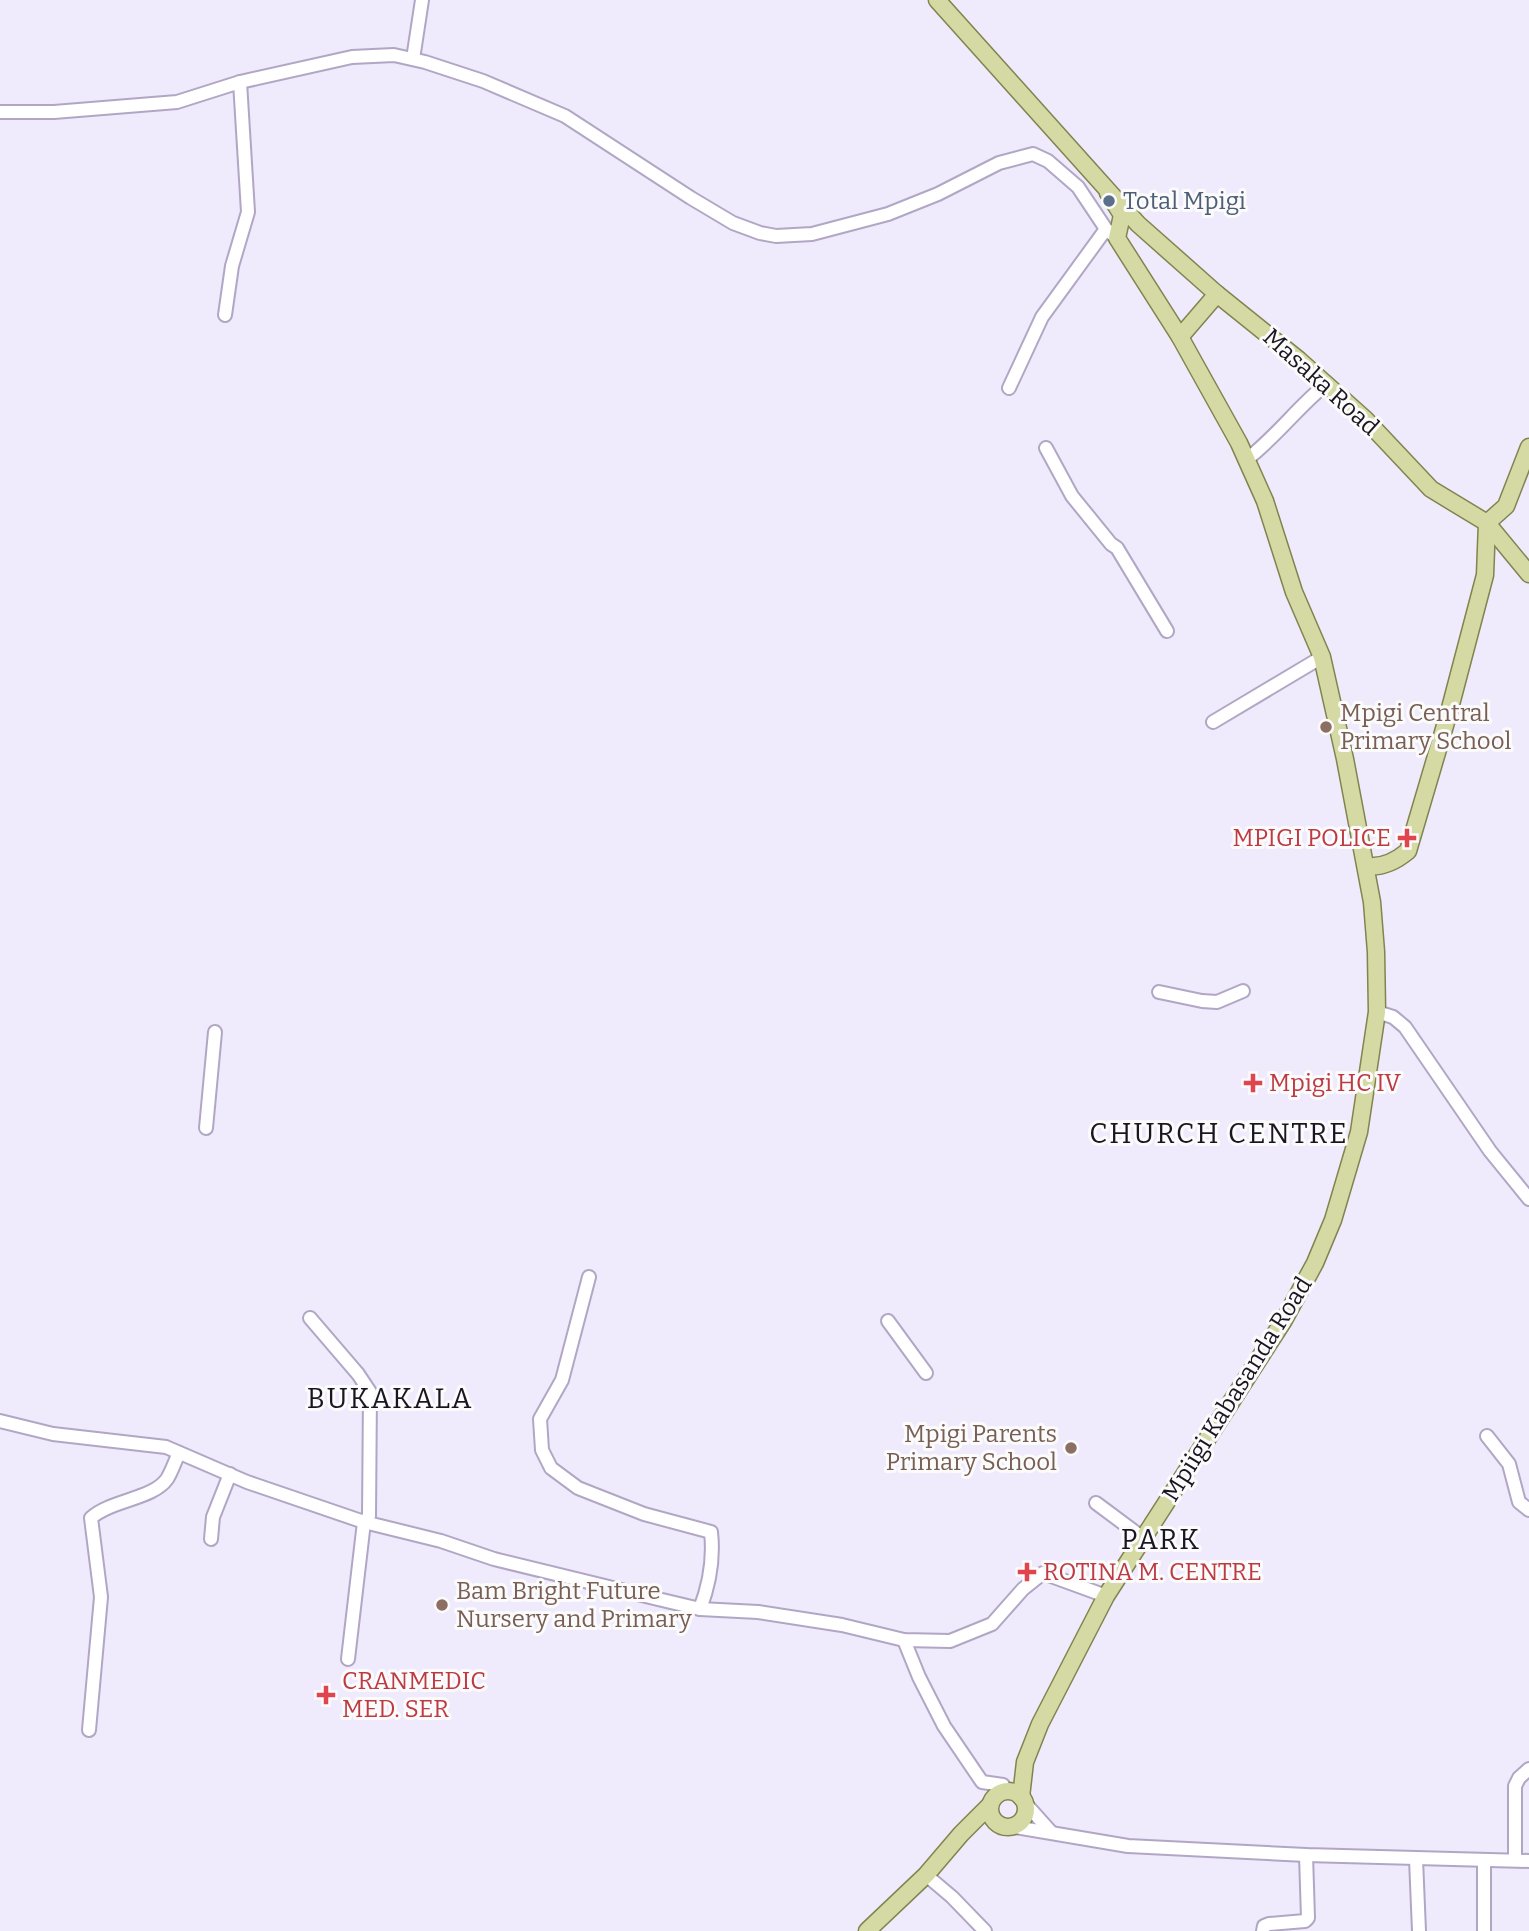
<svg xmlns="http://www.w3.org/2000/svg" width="1529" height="1931" viewBox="0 0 1529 1931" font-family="Bitter,serif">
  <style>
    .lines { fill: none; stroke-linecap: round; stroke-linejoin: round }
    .minor-casing { stroke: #b1a7c5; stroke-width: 16 }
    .major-casing { stroke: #81844f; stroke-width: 19 }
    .minor { stroke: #fff; stroke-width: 12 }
    .major { stroke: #d5d9a4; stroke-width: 16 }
    .service-dot { fill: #5c6f8a; stroke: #fbfbfb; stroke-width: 2.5 }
    .education-dot { fill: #8d6e63; stroke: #fbfbfb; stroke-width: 2.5 }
    .health-dot { fill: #e0444e; stroke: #fbfbfb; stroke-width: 2.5 }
    .labels { text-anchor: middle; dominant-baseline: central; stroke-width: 6; stroke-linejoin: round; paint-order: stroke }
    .service-label { font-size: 24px; fill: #4e5e75; stroke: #fbfbfb; text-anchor: start }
    .street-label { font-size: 24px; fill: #1a1621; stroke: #fbfbfb }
    .education-label { font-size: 24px; fill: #785e54; stroke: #fbfbfb; text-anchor: start }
    .health-label { font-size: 24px; fill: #be3a42; stroke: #fbfbfb; text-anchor: start }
    .quarter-label { font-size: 28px; letter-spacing: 2px; fill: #1a1621; stroke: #fbfbfb }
  </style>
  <rect width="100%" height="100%" fill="#f0eafd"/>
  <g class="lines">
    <!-- minor casing -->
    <g class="minor-casing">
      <g id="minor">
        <polyline points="413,59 422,0"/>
        <polyline points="0,112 54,112 177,102 240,82 352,57 394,55 425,62 483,81 565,116 691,198 733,223 760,233 776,236 812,234 888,214 938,194 999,163 1033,154 1048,161 1078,187 1106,229 1117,238"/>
        <polyline points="225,315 232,266 248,212 240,82"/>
        <polyline points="1009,388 1042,317 1106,229"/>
        <polyline points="1046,448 1072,496 1111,544 1117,548 1167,631"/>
        <path d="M1246,460C1275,438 1297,408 1325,385"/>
        <polyline points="1213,722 1322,657"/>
        <polyline points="1159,992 1202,1001 1217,1002 1243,991"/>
        <polyline points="1377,1012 1393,1017 1405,1027 1490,1151 1529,1199"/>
        <polyline points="206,1128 215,1032"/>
        <path d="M589,1277L562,1380L540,1419L542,1450L551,1468L578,1488L644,1514L711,1532C714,1559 710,1583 700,1609"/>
        <polyline points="310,1318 358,1374 370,1392 369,1516 364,1522 348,1659"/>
        <polyline points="888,1321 926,1373"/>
        <polyline points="0,1421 53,1434 166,1447 247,1482 364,1522 441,1541 494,1559 658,1599 700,1609 758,1612 842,1625 904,1640 950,1641 992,1624 1023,1589 1043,1573 1106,1596"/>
        <polyline points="1487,1436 1509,1464 1519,1502 1529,1510"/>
        <polyline points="1096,1503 1143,1538"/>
        <polyline points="211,1539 213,1517 230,1474"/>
        <polyline points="904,1640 919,1677 944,1726 982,1782 1003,1785"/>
        <path d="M89,1730L101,1597L91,1518C111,1500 153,1499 167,1479C172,1471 175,1461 179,1453"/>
        <polyline points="1025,1803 1051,1832"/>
        <polyline points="1015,1827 1128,1846 1306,1855 1529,1861"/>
        <polyline points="1416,1859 1419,1931"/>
        <polyline points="1515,1860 1515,1786 1519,1778 1529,1769"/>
        <polyline points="926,1875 952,1897 985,1931"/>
        <polyline points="1263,1931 1264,1926 1269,1924 1305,1921 1308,1918 1306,1855"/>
        <polyline points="1484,1931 1484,1860"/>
      </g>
    </g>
    <!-- major casing -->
    <g class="major-casing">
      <g id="major">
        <polyline points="937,0 1138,224 1217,294 1299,360 1365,419 1431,489 1487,523 1529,574"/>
        <polyline points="1180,337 1217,294"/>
        <path d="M1366,866C1381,868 1396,861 1408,851L1449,712L1485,575L1487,523L1506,506L1529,447"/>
        <circle cx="1008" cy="1809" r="18"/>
        <polyline points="1021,1797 1025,1762 1040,1724 1106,1596 1284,1320 1315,1263 1333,1220 1359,1132 1377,1012 1376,952 1372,902 1345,759 1322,657 1294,592 1265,501 1239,443 1180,337 1117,238 1122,215 1108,193"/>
        <polyline points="867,1931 926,1875 961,1834 990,1805"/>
      </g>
    </g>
    <!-- minor -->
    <use href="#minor" class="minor"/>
    <!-- major -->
    <use href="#major" class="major"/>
  </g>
  <!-- markers -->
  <circle class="service-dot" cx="1109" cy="201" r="7"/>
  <g class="education-dot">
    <circle cx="1326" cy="727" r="7"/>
    <circle cx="1071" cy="1448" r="7"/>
    <circle cx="442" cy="1605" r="7"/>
  </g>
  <g class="health-dot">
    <path d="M1403.5 827.5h7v7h7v7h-7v7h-7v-7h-7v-7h7z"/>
    <path d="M1249.5 1072.5h7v7h7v7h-7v7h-7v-7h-7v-7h7z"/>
    <path d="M1023.5 1561.5h7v7h7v7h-7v7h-7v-7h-7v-7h7z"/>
    <path d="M322.5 1684.5h7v7h7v7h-7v7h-7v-7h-7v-7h7z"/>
  </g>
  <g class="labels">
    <!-- service labels -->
    <g class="service-label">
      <text x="1123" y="201">Total Mpigi</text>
    </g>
    <!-- street labels -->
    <g class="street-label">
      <text transform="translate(1321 382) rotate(42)">Masaka Road</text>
      <text transform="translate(1237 1389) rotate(-58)">Mpiigi Kabasanda Road</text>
    </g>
    <!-- education labels -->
    <g class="education-label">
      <text x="1340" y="713">Mpigi Central<tspan x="1340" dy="28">Primary School</tspan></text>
      <text x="1057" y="1434" text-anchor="end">Mpigi Parents<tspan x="1057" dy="28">Primary School</tspan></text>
      <text x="456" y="1591">Bam Bright Future<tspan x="456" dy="28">Nursery and Primary</tspan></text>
    </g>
    <!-- health labels -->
    <g class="health-label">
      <text x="1391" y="838" text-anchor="end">MPIGI POLICE</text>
      <text x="1269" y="1083">Mpigi HC IV</text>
      <text x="1043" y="1572">ROTINA M. CENTRE</text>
      <text x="342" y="1681">CRANMEDIC<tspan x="342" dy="28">MED. SER</tspan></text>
    </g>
    <!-- quarter labels -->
    <g class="quarter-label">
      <text x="1219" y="1133">CHURCH CENTRE</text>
      <text x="390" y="1398">BUKAKALA</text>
      <text x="1161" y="1539">PARK</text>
    </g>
  </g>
</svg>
